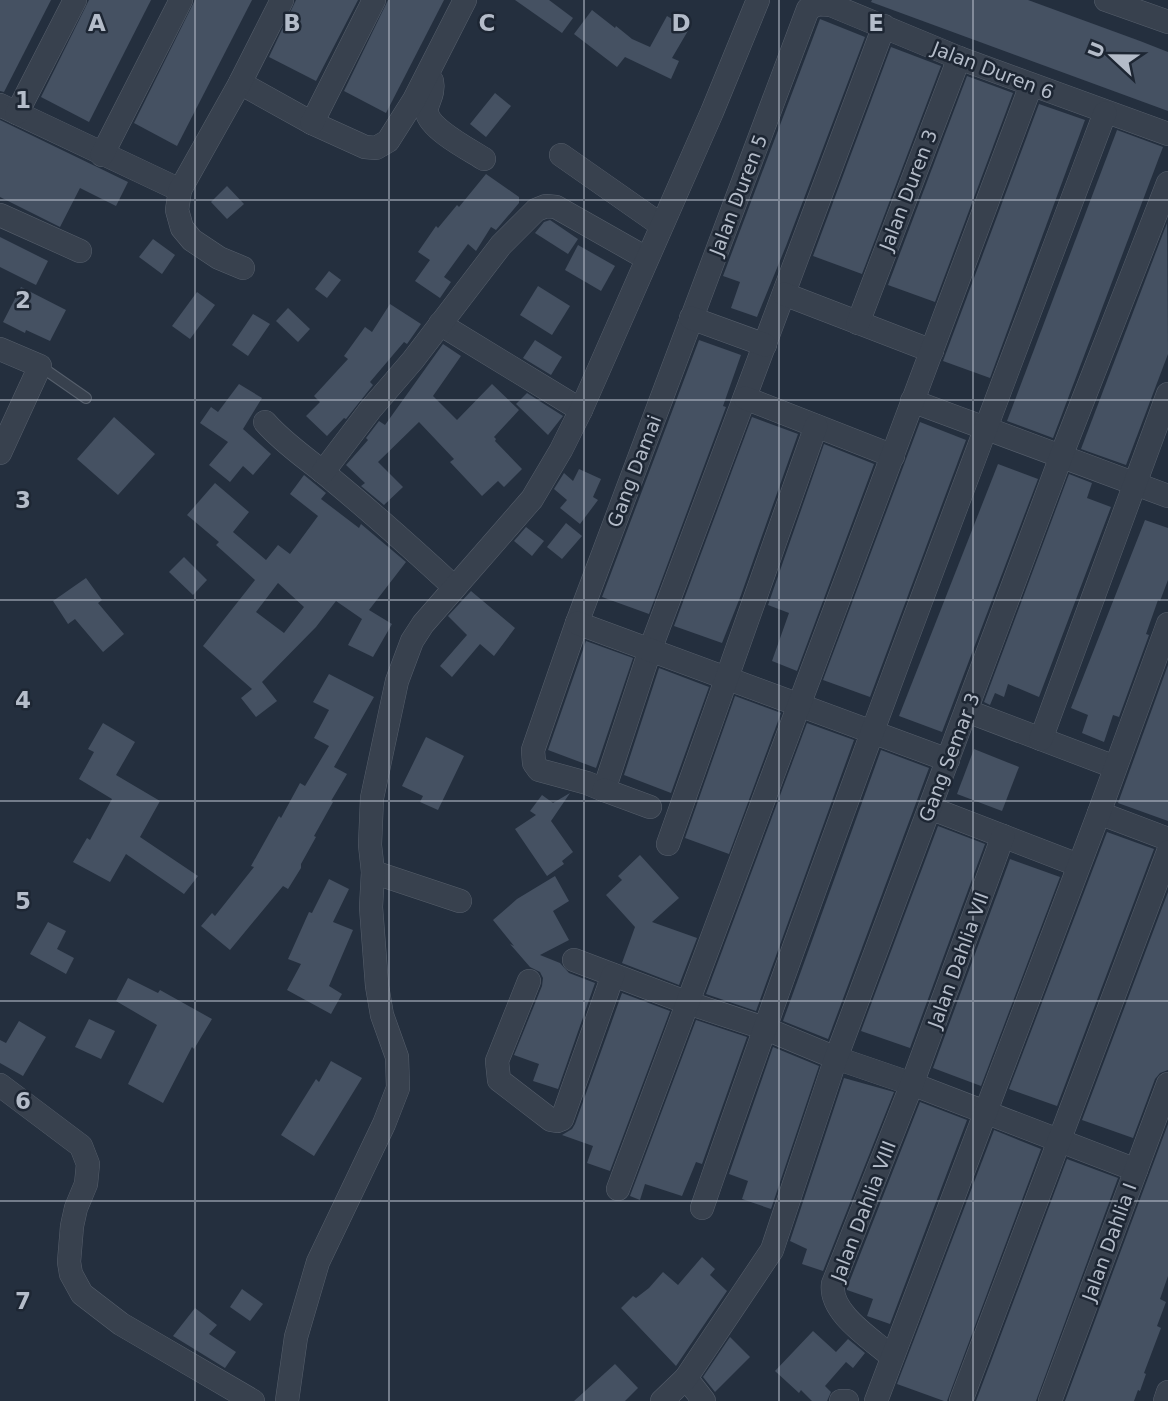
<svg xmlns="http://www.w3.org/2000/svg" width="1168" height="1401" viewBox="0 0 1168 1401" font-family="'DejaVu Sans',sans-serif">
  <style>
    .building { fill: #455162; fill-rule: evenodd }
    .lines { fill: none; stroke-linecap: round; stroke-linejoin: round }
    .lane-casing { stroke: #565f6c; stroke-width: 12 }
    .street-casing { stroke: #565f6c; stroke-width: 24 }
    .lane { stroke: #38414e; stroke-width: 10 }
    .street { stroke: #38414e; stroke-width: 23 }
    .grid { fill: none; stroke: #b4bcc9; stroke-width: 2; stroke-opacity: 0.55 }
    .labels { text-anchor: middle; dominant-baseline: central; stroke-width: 5; stroke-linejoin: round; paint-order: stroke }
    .street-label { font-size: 19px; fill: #b4bcc9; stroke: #1d2633 }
    .grid-label { font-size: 23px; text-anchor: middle; font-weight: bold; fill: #b4bcc9; stroke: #1d2633; stroke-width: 5; stroke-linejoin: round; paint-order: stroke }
  </style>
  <rect width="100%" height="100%" fill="#242f3e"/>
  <!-- building -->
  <g class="building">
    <polygon points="0,0 51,0 4,92 0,91"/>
    <polygon points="89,0 151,0 89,122 41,97"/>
    <polygon points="195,0 252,0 177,146 134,123"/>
    <polygon points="296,0 358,0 316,81 269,57"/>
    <polygon points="388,0 444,0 386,113 344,91"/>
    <polygon points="515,0 549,0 573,18 562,33"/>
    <polygon points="872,0 1028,0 1140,41 1168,52 1168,111 871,2"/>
    <polygon points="592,10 615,28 616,26 632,39 650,47 667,16 689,29 672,58 679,61 671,79 625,57 617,67 574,34"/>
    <polygon points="820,19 865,37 786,246 757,317 731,308 740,282 723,276"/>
    <polygon points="891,47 941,66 862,274 813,256"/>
    <polygon points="967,76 1013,93 935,302 888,285"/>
    <polygon points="495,93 511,106 486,137 470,124"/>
    <polygon points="1039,104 1085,120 990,378 943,361"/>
    <polygon points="0,120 128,182 116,206 80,188 60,227 0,197"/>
    <polygon points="1117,130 1163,147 1053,438 1007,421"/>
    <polygon points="486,174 519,197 519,203 496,230 491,227 476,251 468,244 444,277 451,282 440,298 415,281 430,260 418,252 436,226 438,228 457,205 459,207"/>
    <polygon points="227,186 244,204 227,219 211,202"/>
    <polygon points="550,220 578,239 568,254 535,233 544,222"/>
    <polygon points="1167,223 1168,354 1126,465 1081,449"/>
    <polygon points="0,237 48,261 36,285 0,267"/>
    <polygon points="153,239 175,255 162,274 139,257"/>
    <polygon points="578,245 615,266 601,291 565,270"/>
    <polygon points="329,271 341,280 327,298 315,289"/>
    <polygon points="538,286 570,306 552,335 520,315"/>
    <polygon points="21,287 66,310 50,341 26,330 25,333 3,322"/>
    <polygon points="197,292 215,305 190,339 172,326"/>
    <polygon points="390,304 421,324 407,344 404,342 370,382 373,385 346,419 344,418 327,436 306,416 320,402 314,396 348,359 344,356 365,327 372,332"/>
    <polygon points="288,308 310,329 298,342 276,321"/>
    <polygon points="253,314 270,324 248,356 232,345"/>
    <polygon points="535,340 562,357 551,375 523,358"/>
    <polygon points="699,340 741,355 723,406 726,407 649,614 602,597"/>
    <polygon points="443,344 461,356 433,396 457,420 492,384 519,410 494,437 496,439 495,441 522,469 504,487 498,481 482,496 450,462 454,459 419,422 378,462 403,487 384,505 361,486 365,483 346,465 368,440 366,438 379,421 385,425"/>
    <polygon points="239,384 262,398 243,429 271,454 253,475 243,466 230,482 209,465 228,442 200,423 211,407 218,412"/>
    <polygon points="527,393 563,416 548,435 516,404"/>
    <polygon points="114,417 155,454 118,495 77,459"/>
    <polygon points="752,417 798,434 741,595 722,643 674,626"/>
    <polygon points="920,422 966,440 870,697 823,680"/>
    <polygon points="824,444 874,464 797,671 772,661 789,613 768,605"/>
    <polygon points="998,464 1038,479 942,732 899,716"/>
    <polygon points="579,469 601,479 593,497 598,500 580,524 560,508 567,500 554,489 564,473 573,481"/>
    <polygon points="1069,474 1092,483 1087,498 1111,507 1039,697 1008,684 1004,697 995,693 990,705 984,702"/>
    <path d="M304,475L326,493L321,499L359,528L361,524L406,562L369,610L392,624L373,657L348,645L362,619L336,601L316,627L262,682L277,701L256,717L241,698L252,689L203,646L255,580L216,545L219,542L187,515L215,483L249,512L233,532L266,560L278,545L290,554L318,516L290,494ZM278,583L304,607L284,633L256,612Z"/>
    <polygon points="1145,520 1168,528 1168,580 1160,601 1158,600 1146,634 1149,635 1119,717 1113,715 1104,742 1082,733 1088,715 1071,708"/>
    <polygon points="566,523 582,536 562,559 547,547"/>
    <polygon points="526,527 544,541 532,556 514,541"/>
    <polygon points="184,557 207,580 193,595 169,572"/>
    <polygon points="86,578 102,600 98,603 124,634 103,652 75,619 68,624 53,601"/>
    <polygon points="471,591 515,628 494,656 480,644 452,677 440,666 467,635 448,616"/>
    <polygon points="586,641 633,658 596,768 548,750"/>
    <polygon points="1168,665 1168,821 1118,803"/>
    <polygon points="659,668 709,687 671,793 624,775"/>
    <polygon points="329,674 374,697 334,767 347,774 331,801 333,802 314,836 316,837 301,864 301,868 288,889 283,886 230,950 201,926 212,913 215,916 254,867 251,866 279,816 281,818 300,783 305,786 329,746 314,738 329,710 313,702"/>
    <polygon points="735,696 781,713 729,854 685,838"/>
    <polygon points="103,723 135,742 116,775 160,801 140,837 198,876 184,894 126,854 110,882 73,862 87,838 90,840 112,799 79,779 94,752 88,749"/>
    <polygon points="807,723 854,740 756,1011 706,994"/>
    <polygon points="426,737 464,756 438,810 420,802 423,796 402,786"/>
    <polygon points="974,749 1019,767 1002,811 957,794"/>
    <polygon points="881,750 929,768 828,1039 783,1021"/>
    <polygon points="570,793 551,821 573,852 562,861 564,864 547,876 515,829 536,815 530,811 542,795 553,803"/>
    <polygon points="938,826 985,844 910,1048 861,1031"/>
    <polygon points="1107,832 1154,849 1057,1106 1009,1089"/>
    <polygon points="640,855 679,898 652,922 697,938 679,985 622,963 635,927 606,895 622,880 618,876"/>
    <polygon points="1010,859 1060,877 981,1086 933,1068"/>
    <polygon points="555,876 569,901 553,911 569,940 540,955 560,963 569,973 595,983 558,1089 533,1081 539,1064 514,1055 542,986 543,978 540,972 530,967 510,944 514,946 493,920 517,899"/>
    <polygon points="329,879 349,889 333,922 353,930 329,986 342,994 331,1014 287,990 301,964 288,959 309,912 312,913"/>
    <polygon points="1168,892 1168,1070 1160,1073 1155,1079 1133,1138 1082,1120"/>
    <polygon points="48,922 66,931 57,949 74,958 66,974 30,954"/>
    <polygon points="128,978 158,993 160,990 212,1019 194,1049 192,1047 163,1103 128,1084 157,1025 116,1001"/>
    <polygon points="622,993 670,1011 610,1171 587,1163 593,1146 562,1135 572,1129 575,1124"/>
    <polygon points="89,1019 115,1031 101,1059 75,1047"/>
    <polygon points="696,1020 747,1037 702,1164 696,1162 682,1196 645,1184 640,1200 630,1196"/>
    <polygon points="19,1021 46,1037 23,1076 0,1063 0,1040 6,1043"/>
    <polygon points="773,1047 819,1066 771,1209 742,1199 748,1181 729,1174"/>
    <polygon points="331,1061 362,1078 314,1156 281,1135 316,1079 319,1082"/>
    <polygon points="844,1078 894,1092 823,1271 802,1264 807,1249 790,1241"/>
    <polygon points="920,1102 967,1120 890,1324 867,1316 873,1299 847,1290 847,1288"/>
    <polygon points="1168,1124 1168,1276 1160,1299 1166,1302 1157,1326 1161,1328 1144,1373 1146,1374 1140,1391 1138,1390 1134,1401 1065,1401"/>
    <polygon points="994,1130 1041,1149 947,1401 944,1401 897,1384"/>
    <polygon points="1067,1159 1118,1178 1036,1401 976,1401"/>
    <polygon points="702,1257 715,1269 710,1275 727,1291 676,1366 621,1308 633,1296 636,1298 649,1288 663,1272 678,1285"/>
    <polygon points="242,1289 263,1304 250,1321 230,1307"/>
    <polygon points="195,1308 217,1325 209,1334 236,1352 225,1368 173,1336"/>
    <polygon points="813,1331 836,1352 848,1339 865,1353 853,1368 846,1362 825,1386 831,1392 827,1401 812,1401 801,1390 799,1393 775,1371"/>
    <polygon points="730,1337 750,1357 715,1392 703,1377"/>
    <polygon points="615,1364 638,1388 625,1401 574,1401"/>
  </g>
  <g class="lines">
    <!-- lane casing -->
    <g class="lane-casing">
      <polyline id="lane" points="40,366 86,398"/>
    </g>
    <!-- street casing -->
    <g class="street-casing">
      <g id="street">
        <polyline points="1106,0 1168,22"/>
        <polyline points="884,26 650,650 604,790 587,783 539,770 534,763 533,750 577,623 808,9 818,4 831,5 959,58 1168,134"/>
        <path d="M432,81C435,95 425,104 427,113C431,130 470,150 484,159"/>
        <polyline points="240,83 312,123 365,147 376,148 388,141 414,100 465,0"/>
        <polyline points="0,105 180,190"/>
        <polyline points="17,113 75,0"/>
        <polyline points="312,123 374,0"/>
        <polyline points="102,155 181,0"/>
        <polyline points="561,155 661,225"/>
        <polyline points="0,215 80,251"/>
        <polyline points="243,268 219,258 192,240 182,228 177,210 180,190 240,83 282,0"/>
        <polyline points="784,294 932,351"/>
        <polyline points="691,318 765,345"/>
        <polyline points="858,323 959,58"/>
        <polyline points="440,324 581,410"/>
        <polyline points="0,349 40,366 0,453"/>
        <polyline points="745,398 893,456"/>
        <polyline points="912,401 1168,496"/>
        <path d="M265,422C286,446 311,461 335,482C376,516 415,551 454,587"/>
        <polyline points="323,472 370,410 413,360 501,245 536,210 546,206 556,207 646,258"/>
        <polyline points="577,623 948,760"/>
        <polyline points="967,711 1115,767"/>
        <polyline points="1041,739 1168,394"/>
        <polyline points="604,790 650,807"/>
        <polyline points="930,808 1078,865"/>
        <polyline points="1099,813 1168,839"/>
        <polyline points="668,844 816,426"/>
        <polyline points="373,872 460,901"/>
        <polyline points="574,960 688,1003 764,1028 836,1058 912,1084 1136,1170"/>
        <polyline points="529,981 497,1061 499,1080 551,1120 557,1121 562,1119 613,975"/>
        <polyline points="0,1085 81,1146 88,1164 86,1184 76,1208 72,1226 69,1262 71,1274 82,1294 121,1324 253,1401"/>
        <polyline points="618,1189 1031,85"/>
        <path d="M702,1208C829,840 967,477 1105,113"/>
        <path d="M892,1357C872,1339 829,1313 833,1284L912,1084L1003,836"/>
        <polyline points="686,1378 704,1401"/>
        <polyline points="287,1401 296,1337 318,1262 384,1124 398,1088 397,1057 382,1015 377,986 371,907 373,872 370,845 372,798 397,681 412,641 423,624 532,499 561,450 581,410 712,112 758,0"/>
        <polyline points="662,1401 686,1378 772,1250 836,1058 1065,446 1168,183"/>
        <polyline points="841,1401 847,1401"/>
        <polyline points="876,1401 1099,813 1168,624"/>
        <polyline points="961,1401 1168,852"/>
        <polyline points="1050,1401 1168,1084"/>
        <polyline points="1165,1401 1168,1392"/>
      </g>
    </g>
    <!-- lane -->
    <use href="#lane" class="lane"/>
    <!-- street -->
    <use href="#street" class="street"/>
  </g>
  <!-- grid -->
  <path class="grid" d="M195,0V1401M389,0V1401M584,0V1401M779,0V1401M973,0V1401M0,200H1168M0,400H1168M0,600H1168M0,801H1168M0,1001H1168M0,1201H1168"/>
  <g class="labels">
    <!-- street labels -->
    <g class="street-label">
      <text transform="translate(993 70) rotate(21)">Jalan Duren 6</text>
      <text transform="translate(908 190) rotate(-69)">Jalan Duren 3</text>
      <text transform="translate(738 195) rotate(-69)">Jalan Duren 5</text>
      <text transform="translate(634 471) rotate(-69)">Gang Damai</text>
      <text transform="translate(949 757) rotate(-69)">Gang Semar 3</text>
      <text transform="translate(958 960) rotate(-70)">Jalan Dahlia VII</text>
      <text transform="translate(863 1211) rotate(-69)">Jalan Dahlia VIII</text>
      <text transform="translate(1109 1242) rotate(-70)">Jalan Dahlia I</text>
    </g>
  </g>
  <g class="grid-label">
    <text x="97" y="31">A</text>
    <text x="292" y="31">B</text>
    <text x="487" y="31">C</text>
    <text x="681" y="31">D</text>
    <text x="876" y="31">E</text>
    <text x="23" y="108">1</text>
    <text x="23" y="308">2</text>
    <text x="23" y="508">3</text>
    <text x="23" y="708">4</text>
    <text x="23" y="909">5</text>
    <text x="23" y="1109">6</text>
    <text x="23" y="1309">7</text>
  </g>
  <!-- north arrow -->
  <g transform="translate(1112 56) rotate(292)" stroke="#1d2633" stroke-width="5" paint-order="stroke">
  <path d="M0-5L12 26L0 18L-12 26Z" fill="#b4bcc9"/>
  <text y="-10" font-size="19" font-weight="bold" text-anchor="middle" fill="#b4bcc9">U</text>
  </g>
</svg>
